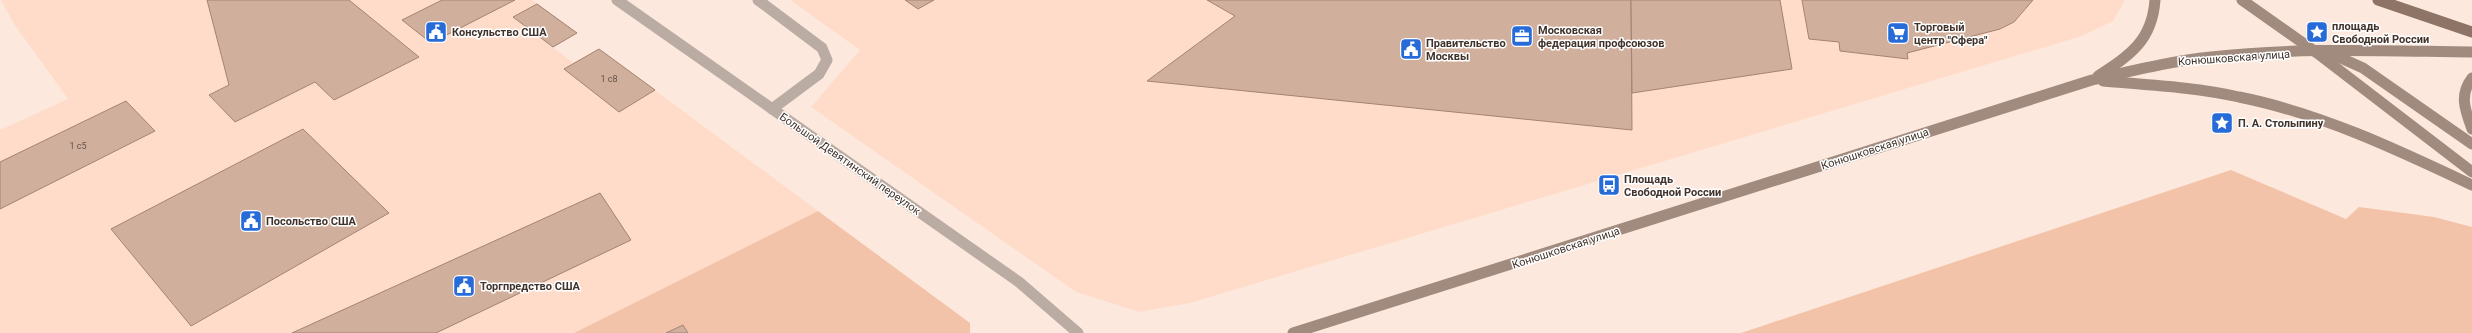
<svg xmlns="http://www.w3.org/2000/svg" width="2472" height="333" viewBox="0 0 2472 333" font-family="Roboto,sans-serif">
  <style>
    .built { fill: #ffdcca }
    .green { fill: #f3c3a9 }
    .building { fill: #d1af9d; stroke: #a38372 }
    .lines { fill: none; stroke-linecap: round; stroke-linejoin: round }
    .minor { stroke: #baaba3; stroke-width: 11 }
    .secondary { stroke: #a18b7f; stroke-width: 11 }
    .primary { stroke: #8e7466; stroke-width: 11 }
    .labels { text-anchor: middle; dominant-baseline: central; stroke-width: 3; stroke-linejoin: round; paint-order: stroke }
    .number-label { font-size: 9px; fill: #655248 }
    .poi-label { font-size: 11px; font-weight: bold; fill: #41332c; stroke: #fff; text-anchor: start }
    .street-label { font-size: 11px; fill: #41332c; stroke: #fff }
  </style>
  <rect width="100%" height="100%" fill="#fde8dd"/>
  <!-- built -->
  <g class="built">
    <polygon points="1,0 532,0 577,33 553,47 573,63 599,49 818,211 574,333 0,333 0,130 68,99 14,24"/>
    <polygon points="790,0 2124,0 2124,2 2113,21 2082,36 1190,303 1139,312 1076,292 811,107 860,50"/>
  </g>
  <!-- green -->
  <g class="green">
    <polygon points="2231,170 2346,219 2359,207 2434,217 2472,227 2472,333 1741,333"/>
    <polygon points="818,211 970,323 970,333 688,333 683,325 666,333 574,333"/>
  </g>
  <!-- building -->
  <g class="building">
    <polygon points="207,0 349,0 419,57 334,100 315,82 235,122 209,95 229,85"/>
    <polygon points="442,0 515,0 431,43 402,20"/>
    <polygon points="905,0 934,0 918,9"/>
    <polygon points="1207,0 1631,0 1632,130 1147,81 1235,16"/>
    <polygon points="1631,0 1780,0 1792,69 1632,93"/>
    <polygon points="1802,0 2033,0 2014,22 2000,29 1907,53 1908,59 1840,51 1839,42 1809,39"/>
    <polygon points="537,4 577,33 553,47 513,17"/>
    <polygon points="599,49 655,90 619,112 564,69"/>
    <polygon points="126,101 155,131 0,209 0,162"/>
    <polygon points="303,129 389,213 191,326 111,229"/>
    <polygon points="600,193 631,240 436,333 292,333"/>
    <polygon points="683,325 688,333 666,333"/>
  </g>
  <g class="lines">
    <!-- minor -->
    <g class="minor">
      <polyline points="617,0 1019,282 1078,333"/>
      <polyline points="758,0 822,48 827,60 819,74 772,109"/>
    </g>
    <!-- secondary -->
    <g class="secondary">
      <polyline points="2242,0 2317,53 2472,172"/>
      <polyline points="2332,54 2363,68 2472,144"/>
      <path d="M2098,76C2130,55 2152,41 2155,0"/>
      <path d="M2472,78C2459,95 2465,110 2472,129"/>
      <path d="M2103,81C2148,85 2194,87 2239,97C2320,113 2398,150 2472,185"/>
      <path d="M1293,333L2092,80C2132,71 2171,61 2211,57C2298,47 2385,51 2472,52"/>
    </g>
    <!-- primary -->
    <polyline class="primary" points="2378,0 2472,32"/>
  </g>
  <!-- icons -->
  <defs>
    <g id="civic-square" transform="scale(1.15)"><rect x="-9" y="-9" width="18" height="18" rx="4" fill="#266bd7" stroke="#fff"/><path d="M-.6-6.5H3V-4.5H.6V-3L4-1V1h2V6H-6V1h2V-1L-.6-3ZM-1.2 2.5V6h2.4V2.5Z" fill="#fff"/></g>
    <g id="sight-square" transform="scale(1.15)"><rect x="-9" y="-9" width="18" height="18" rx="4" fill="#266bd7" stroke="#fff"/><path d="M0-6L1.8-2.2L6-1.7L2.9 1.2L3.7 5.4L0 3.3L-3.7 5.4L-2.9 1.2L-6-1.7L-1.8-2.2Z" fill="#fff"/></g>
    <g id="supermarket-square" transform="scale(1.15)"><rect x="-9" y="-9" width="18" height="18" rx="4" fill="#266bd7" stroke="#fff"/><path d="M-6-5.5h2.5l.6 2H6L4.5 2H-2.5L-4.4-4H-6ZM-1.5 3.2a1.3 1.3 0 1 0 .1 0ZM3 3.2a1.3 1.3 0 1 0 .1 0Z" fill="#fff"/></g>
    <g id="office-square" transform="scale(1.15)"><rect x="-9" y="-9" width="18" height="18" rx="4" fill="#266bd7" stroke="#fff"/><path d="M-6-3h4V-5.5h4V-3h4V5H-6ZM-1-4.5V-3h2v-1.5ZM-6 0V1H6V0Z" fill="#fff"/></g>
    <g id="bus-square" transform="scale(1.15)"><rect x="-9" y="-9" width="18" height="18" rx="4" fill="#266bd7" stroke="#fff"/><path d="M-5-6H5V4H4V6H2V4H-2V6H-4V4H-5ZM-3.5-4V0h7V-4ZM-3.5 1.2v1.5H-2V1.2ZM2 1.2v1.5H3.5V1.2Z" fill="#fff"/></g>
  </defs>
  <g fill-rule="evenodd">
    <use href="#civic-square" x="436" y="32"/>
    <use href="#sight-square" x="2317" y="32"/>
    <use href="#supermarket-square" x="1898" y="33"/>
    <use href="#office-square" x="1522" y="36"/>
    <use href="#civic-square" x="1411" y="49"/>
    <use href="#sight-square" x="2222" y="123"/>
    <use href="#bus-square" x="1609" y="185"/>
    <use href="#civic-square" x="251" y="221"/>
    <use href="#civic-square" x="464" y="286"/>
  </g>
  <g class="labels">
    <!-- number labels -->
    <g class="number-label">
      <text x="609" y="79">1 с8</text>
      <text x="78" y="146">1 с5</text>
    </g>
    <!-- poi labels -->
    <g class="poi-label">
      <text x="2332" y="26">площадь<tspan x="2332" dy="13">Свободной России</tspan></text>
      <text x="1914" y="27">Торговый<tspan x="1914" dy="13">центр "Сфера"</tspan></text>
      <text x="1538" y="30">Московская<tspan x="1538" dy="13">федерация профсоюзов</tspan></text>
      <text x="452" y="32">Консульство США</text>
      <text x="1426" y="43">Правительство<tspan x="1426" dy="13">Москвы</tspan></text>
      <text x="2238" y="123">П. А. Столыпину</text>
      <text x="1624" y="179">Площадь<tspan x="1624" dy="13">Свободной России</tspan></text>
      <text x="266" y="221">Посольство США</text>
      <text x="480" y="286">Торгпредство США</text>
    </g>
    <!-- street labels -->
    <g class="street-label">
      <text transform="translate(2234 58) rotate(-4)">Конюшковская улица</text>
      <text transform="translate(1875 149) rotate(-18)">Конюшковская улица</text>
      <text transform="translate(850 164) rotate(35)">Большой Девятинский переулок</text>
      <text transform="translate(1566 248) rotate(-18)">Конюшковская улица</text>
    </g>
  </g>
</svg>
